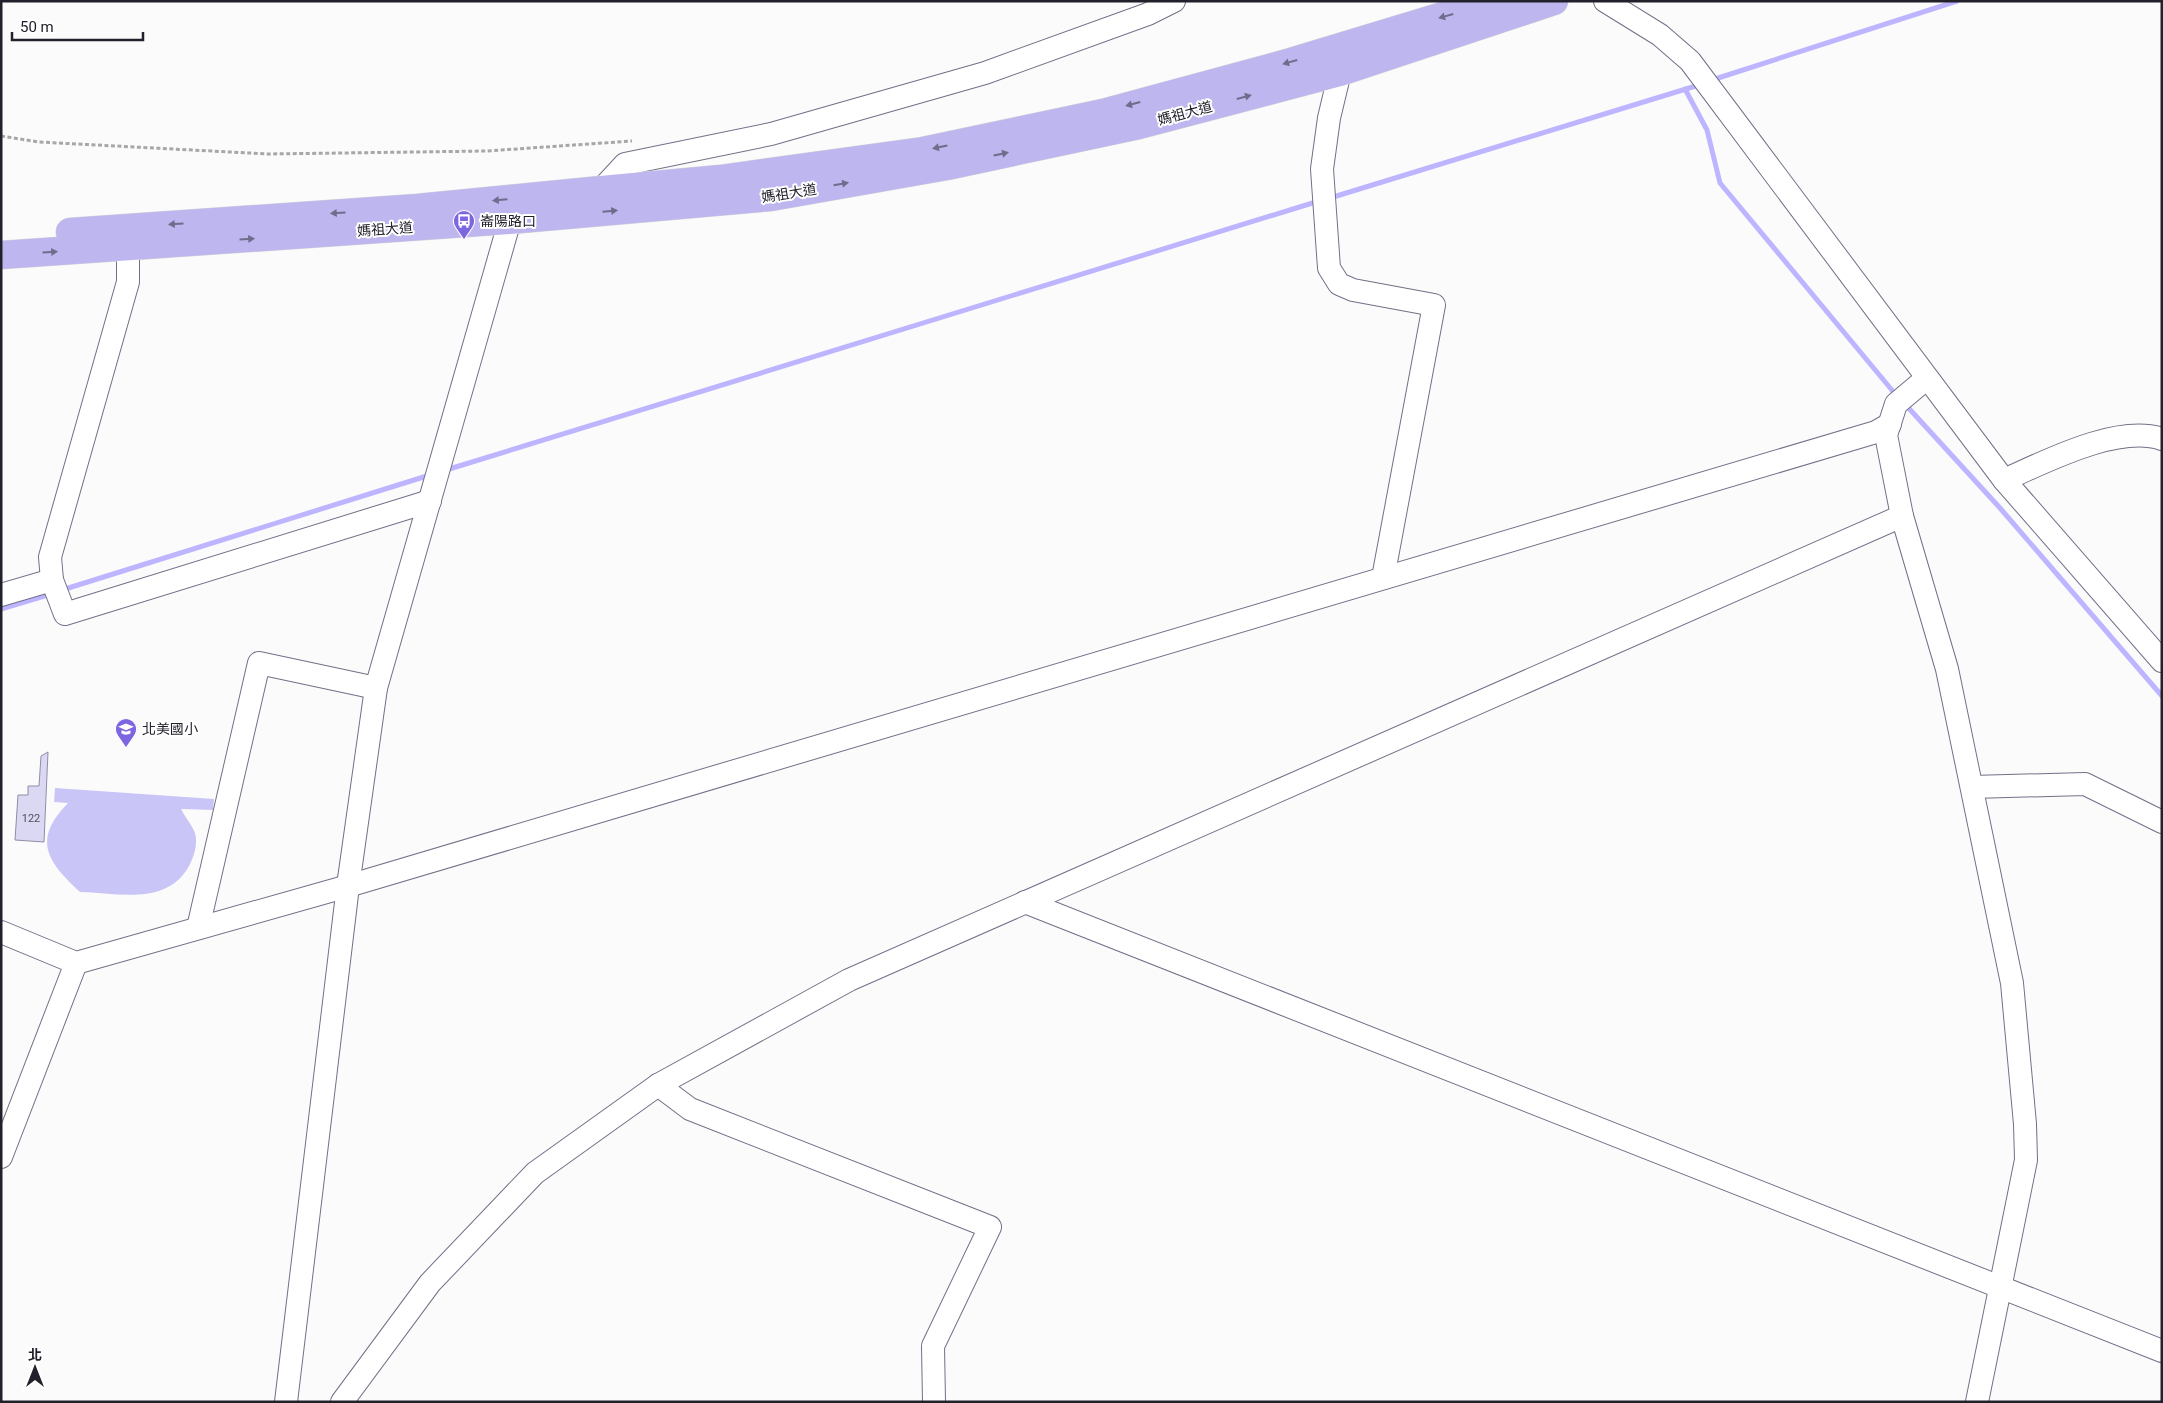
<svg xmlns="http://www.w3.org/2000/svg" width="2163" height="1403" viewBox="0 0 2163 1403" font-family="Roboto,'Noto Sans TC',sans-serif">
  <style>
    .green { fill: #c9c5f6 }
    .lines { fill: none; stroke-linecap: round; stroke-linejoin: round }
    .stream { stroke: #bdb5ff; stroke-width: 5 }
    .building { fill: #dad8f3; stroke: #8f8da6 }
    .minor-casing { stroke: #727087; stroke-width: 24 }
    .major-casing { stroke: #d7d7d9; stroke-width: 29 }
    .path { stroke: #a7a7ab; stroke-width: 3; stroke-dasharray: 4 2.5; stroke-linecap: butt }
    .minor { stroke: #fff; stroke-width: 22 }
    .major { stroke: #beb6ee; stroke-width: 28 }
    .oneway { fill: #706c8c }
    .labels { text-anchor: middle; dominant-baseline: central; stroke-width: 4; stroke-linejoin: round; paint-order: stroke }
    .number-label { font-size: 11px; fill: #504f5d }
    .street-label { font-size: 14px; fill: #22212b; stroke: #fff }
    .poi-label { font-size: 14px; fill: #22212b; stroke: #fff; text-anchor: start }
  </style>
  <rect width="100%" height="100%" fill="#fbfbfb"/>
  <!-- green -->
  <path class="green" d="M55,788L214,799L213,810L181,809C185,817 192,825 195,833C198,844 194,857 189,866C167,906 118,893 80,892C47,861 32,840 68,803L54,802Z"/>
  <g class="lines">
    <!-- stream -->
    <g class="stream">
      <polyline points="1712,80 1957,1"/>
      <polyline points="1685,89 1707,130 1720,183 1896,395"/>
      <polyline points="1330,198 1699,85"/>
      <polyline points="1904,403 2000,508 2162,696"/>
      <polyline points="446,470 1319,201"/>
      <polyline points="62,590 430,475"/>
      <polyline points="1,609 51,594"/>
    </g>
  </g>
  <!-- building -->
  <polygon class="building" points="48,752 44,842 15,840 18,795 28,795 28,786 39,786 41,756"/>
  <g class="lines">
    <!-- minor casing -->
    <g class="minor-casing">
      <g id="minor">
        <polyline points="1605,1 1660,35 1690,61 2004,480 2162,661"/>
        <polyline points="1335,58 1340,72 1329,118 1322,169 1329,268 1339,284 1353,290 1434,305 1383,578"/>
        <polyline points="593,193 601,190 625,164 771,134 985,73 1148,14 1174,1"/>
        <polyline points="128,247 128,282 50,557 52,580 65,614 430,501"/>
        <polyline points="1927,378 1896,404 1886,435 1902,516 1947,669 2012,983 2025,1124 2026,1160 1977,1402"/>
        <path d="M2004,480C2045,462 2117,424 2162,439"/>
        <polyline points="1,595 52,580"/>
        <polyline points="1972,787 2085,784 2162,822"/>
        <polyline points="1025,902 2162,1351"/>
        <polyline points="198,928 259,663 376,688"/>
        <polyline points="1,932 76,963 348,886 1876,432 1890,424"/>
        <polyline points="658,1085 690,1109 990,1227 933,1346 934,1402"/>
        <polyline points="1,1157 76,963"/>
        <polyline points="286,1402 348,886 376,688 510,220 525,215"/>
        <polyline points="342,1402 430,1283 535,1173 658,1085 849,980 1902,516"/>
      </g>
    </g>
    <!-- major casing -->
    <g class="major-casing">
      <g id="major">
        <polyline points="70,232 417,208 601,190 720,179 923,151 1103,113 1291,62 1492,1"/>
        <polyline points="1,255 510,220 771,197 947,166 1139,125 1340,72 1554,1"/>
      </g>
    </g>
    <!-- path -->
    <polyline class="path" points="1,136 39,142 268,154 487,151 632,141"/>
    <!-- minor -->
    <use href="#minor" class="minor"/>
    <!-- major -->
    <use href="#major" class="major"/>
  </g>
  <!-- one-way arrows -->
  <defs><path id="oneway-solid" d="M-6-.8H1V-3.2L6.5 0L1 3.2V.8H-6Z" transform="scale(1.25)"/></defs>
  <g class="oneway">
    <use href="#oneway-solid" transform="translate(1446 16) rotate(164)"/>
    <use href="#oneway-solid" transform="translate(1290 62) rotate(164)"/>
    <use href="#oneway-solid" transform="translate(1244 97) rotate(-15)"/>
    <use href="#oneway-solid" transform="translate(1133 104) rotate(165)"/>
    <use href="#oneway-solid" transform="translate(940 147) rotate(168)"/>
    <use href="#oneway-solid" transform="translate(1001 154) rotate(-12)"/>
    <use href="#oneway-solid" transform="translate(841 184) rotate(-10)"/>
    <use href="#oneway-solid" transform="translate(500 200) rotate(175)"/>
    <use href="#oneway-solid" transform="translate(610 211) rotate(-5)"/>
    <use href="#oneway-solid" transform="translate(338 213) rotate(176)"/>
    <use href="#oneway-solid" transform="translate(176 224) rotate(176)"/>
    <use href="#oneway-solid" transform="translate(247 239) rotate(-4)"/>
    <use href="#oneway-solid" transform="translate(50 252) rotate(-4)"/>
  </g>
  <!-- icons -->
  <defs>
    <g id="bus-pin" transform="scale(1.125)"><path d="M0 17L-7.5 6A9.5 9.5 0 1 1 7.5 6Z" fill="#7e66e1" stroke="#fff"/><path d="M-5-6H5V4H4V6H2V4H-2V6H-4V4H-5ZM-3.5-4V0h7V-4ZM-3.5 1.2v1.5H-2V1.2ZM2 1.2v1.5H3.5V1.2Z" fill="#fff"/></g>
    <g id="school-pin" transform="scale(1.125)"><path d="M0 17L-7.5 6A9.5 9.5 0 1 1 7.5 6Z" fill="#7e66e1" stroke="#fff"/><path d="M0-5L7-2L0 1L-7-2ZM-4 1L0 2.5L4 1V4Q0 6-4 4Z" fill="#fff"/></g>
  </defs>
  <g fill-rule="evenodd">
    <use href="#bus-pin" x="464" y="221"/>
    <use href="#school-pin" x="126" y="729"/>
  </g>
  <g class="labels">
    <!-- number labels -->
    <g class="number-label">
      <text x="31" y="818">122</text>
    </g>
    <!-- street labels -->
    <g class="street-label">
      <text transform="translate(1185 113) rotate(-15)">媽祖大道</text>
      <text transform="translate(789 193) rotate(-9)">媽祖大道</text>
      <text transform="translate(385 229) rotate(-4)">媽祖大道</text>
    </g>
    <!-- poi labels -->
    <g class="poi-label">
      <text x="480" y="221">崙陽路口</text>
      <text x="142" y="729">北美國小</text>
    </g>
  </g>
  <!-- border -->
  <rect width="2163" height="1403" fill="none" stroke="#22212b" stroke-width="5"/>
  <!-- north arrow -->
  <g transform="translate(35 1368)" stroke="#ffffff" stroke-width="4" paint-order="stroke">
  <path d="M0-4L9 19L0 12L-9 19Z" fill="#22212b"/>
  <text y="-8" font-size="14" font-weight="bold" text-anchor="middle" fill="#22212b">北</text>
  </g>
  <!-- scale -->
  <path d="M12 32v8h131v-8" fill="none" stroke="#22212b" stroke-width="2.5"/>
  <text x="20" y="32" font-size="15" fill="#22212b" stroke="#ffffff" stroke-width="4" paint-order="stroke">50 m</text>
</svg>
